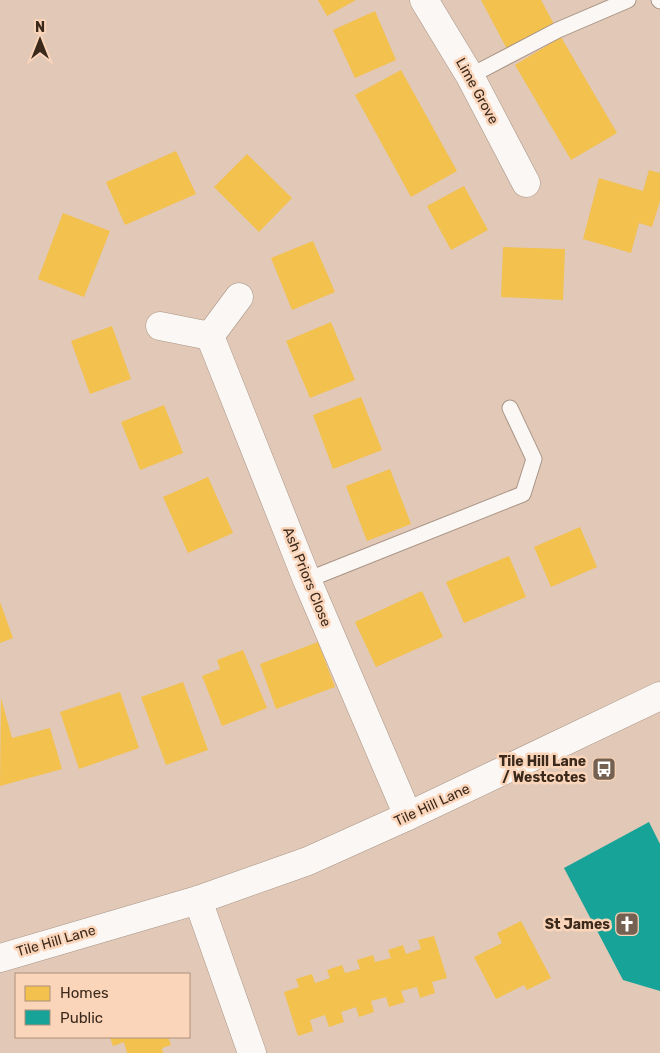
<svg xmlns="http://www.w3.org/2000/svg" width="660" height="1053" viewBox="0 0 660 1053" font-family="Rubik,sans-serif">
  <style>
    .homes { fill: #f2c14e }
    .public { fill: #17a398 }
    .lines { fill: none; stroke-linecap: round; stroke-linejoin: round }
    .service-casing { stroke: #a89486; stroke-width: 17 }
    .minor-casing { stroke: #a89486; stroke-width: 29 }
    .secondary-casing { stroke: #a89486; stroke-width: 29 }
    .service { stroke: #fbf7f4; stroke-width: 15 }
    .minor { stroke: #fbf7f4; stroke-width: 28 }
    .secondary { stroke: #fbf7f4; stroke-width: 28 }
    .labels { text-anchor: middle; dominant-baseline: central; stroke-width: 5; stroke-linejoin: round; paint-order: stroke }
    .street-label { font-size: 14px; fill: #3b291b; stroke: #fbd5ba }
    .poi-label { font-size: 14px; font-weight: bold; fill: #3b291b; stroke: #fbd5ba; text-anchor: end }
  </style>
  <rect width="100%" height="100%" fill="#e2c8b6"/>
  <!-- homes -->
  <g class="homes">
    <polygon points="318,0 356,0 327,16"/>
    <polygon points="481,0 541,0 555,26 508,51"/>
    <polygon points="375,11 396,60 355,78 333,30"/>
    <polygon points="561,37 617,133 571,160 515,65"/>
    <polygon points="401,70 457,171 411,197 355,95"/>
    <polygon points="176,151 196,194 125,225 106,182"/>
    <polygon points="247,154 292,198 259,232 214,187"/>
    <polygon points="649,170 660,173 660,201 652,227 639,223 631,253 583,239 599,178 643,191"/>
    <polygon points="464,186 488,230 451,250 427,206"/>
    <polygon points="63,213 110,231 84,297 38,279"/>
    <polygon points="313,241 335,292 292,310 271,258"/>
    <polygon points="503,247 565,249 563,300 501,297"/>
    <polygon points="331,322 355,380 310,398 286,341"/>
    <polygon points="112,326 131,379 90,394 71,341"/>
    <polygon points="361,397 382,450 333,469 313,415"/>
    <polygon points="164,405 183,453 140,470 121,422"/>
    <polygon points="390,469 411,524 367,541 346,486"/>
    <polygon points="208,477 233,533 188,553 163,497"/>
    <polygon points="580,527 597,567 551,587 534,547"/>
    <polygon points="509,556 526,597 464,623 446,582"/>
    <polygon points="422,591 443,637 376,667 355,622"/>
    <polygon points="0,602 13,638 0,643"/>
    <polygon points="318,642 335,687 276,709 260,664"/>
    <polygon points="243,650 267,708 222,726 202,676 220,669 217,660"/>
    <polygon points="183,682 208,750 166,765 141,697"/>
    <polygon points="120,692 139,748 79,769 60,712"/>
    <polygon points="1,698 12,738 50,728 62,769 0,786"/>
    <polygon points="521,921 551,978 527,990 524,985 496,999 474,957 502,943 497,933"/>
    <polygon points="434,936 447,978 432,982 435,993 420,998 417,987 401,991 405,1002 389,1007 386,997 371,1001 374,1012 359,1017 356,1007 341,1012 344,1022 329,1027 325,1015 310,1020 313,1031 298,1036 284,992 299,987 296,979 312,974 315,983 330,978 327,970 342,965 345,973 360,969 357,960 373,955 375,962 391,958 388,950 403,945 406,954 421,949 418,940"/>
    <polygon points="110,1037 168,1037 171,1045 162,1048 163,1053 127,1053 124,1042 113,1046"/>
  </g>
  <!-- public -->
  <polygon class="public" points="649,822 660,844 660,991 623,980 564,868"/>
  <g class="lines">
    <!-- service casing -->
    <g class="service-casing">
      <g id="service">
        <polyline points="659,0 660,1"/>
        <polyline points="470,76 558,30 628,0"/>
        <polyline points="307,580 523,494 534,459 510,408"/>
      </g>
    </g>
    <!-- minor casing -->
    <g class="minor-casing">
      <g id="minor">
        <polyline points="424,0 470,76 526,183"/>
        <polyline points="160,326 210,336 239,297"/>
        <polyline points="210,336 307,580 408,816"/>
        <polyline points="198,900 252,1053"/>
      </g>
    </g>
    <!-- secondary casing -->
    <g class="secondary-casing">
      <polyline id="secondary" points="0,958 198,900 308,861 408,816 660,696"/>
    </g>
    <!-- service -->
    <use href="#service" class="service"/>
    <!-- minor -->
    <use href="#minor" class="minor"/>
    <!-- secondary -->
    <use href="#secondary" class="secondary"/>
  </g>
  <!-- icons -->
  <defs>
    <g id="bus-square" transform="scale(1.25)"><rect x="-9" y="-9" width="18" height="18" rx="4" fill="#756151" stroke="#fbd5ba"/><path d="M-5-6H5V4H4V6H2V4H-2V6H-4V4H-5ZM-3.5-4V0h7V-4ZM-3.5 1.2v1.5H-2V1.2ZM2 1.2v1.5H3.5V1.2Z" fill="#fff"/></g>
    <g id="church-square" transform="scale(1.25)"><rect x="-9" y="-9" width="18" height="18" rx="4" fill="#756151" stroke="#fbd5ba"/><path d="M-1.2-6h2.4v3.5h3.3v2.4h-3.3V6h-2.4V-.1h-3.3v-2.4h3.3Z" fill="#fff"/></g>
  </defs>
  <g fill-rule="evenodd">
    <use href="#bus-square" x="604" y="769"/>
    <use href="#church-square" x="627" y="924"/>
  </g>
  <g class="labels">
    <!-- street labels -->
    <g class="street-label">
      <text transform="translate(477 91) rotate(61)">Lime Grove</text>
      <text transform="translate(307 577) rotate(68)">Ash Priors Close</text>
      <text transform="translate(432 805) rotate(-25)">Tile Hill Lane</text>
      <text transform="translate(56 941) rotate(-16)">Tile Hill Lane</text>
    </g>
    <!-- poi labels -->
    <g class="poi-label">
      <text x="586" y="761">Tile Hill Lane<tspan x="586" dy="16">/ Westcotes</tspan></text>
      <text x="610" y="924">St James</text>
    </g>
  </g>
  <!-- legend -->
  <rect x="15" y="973" width="175" height="65" fill="#fbd5ba" stroke="#ae907a"/>
  <rect x="25" y="986" width="25" height="15" fill="#f2c14e" stroke="#ae907a"/>
  <text x="60" y="998" font-size="15" fill="#3b291b">Homes</text>
  <rect x="25" y="1010" width="25" height="15" fill="#17a398" stroke="#ae907a"/>
  <text x="60" y="1023" font-size="15" fill="#3b291b">Public</text>
  <!-- north arrow -->
  <g transform="translate(40 40)" stroke="#fbd5ba" stroke-width="4" paint-order="stroke">
  <path d="M0-4L9 19L0 12L-9 19Z" fill="#3b291b"/>
  <text y="-8" font-size="14" font-weight="bold" text-anchor="middle" fill="#3b291b">N</text>
  </g>
</svg>
